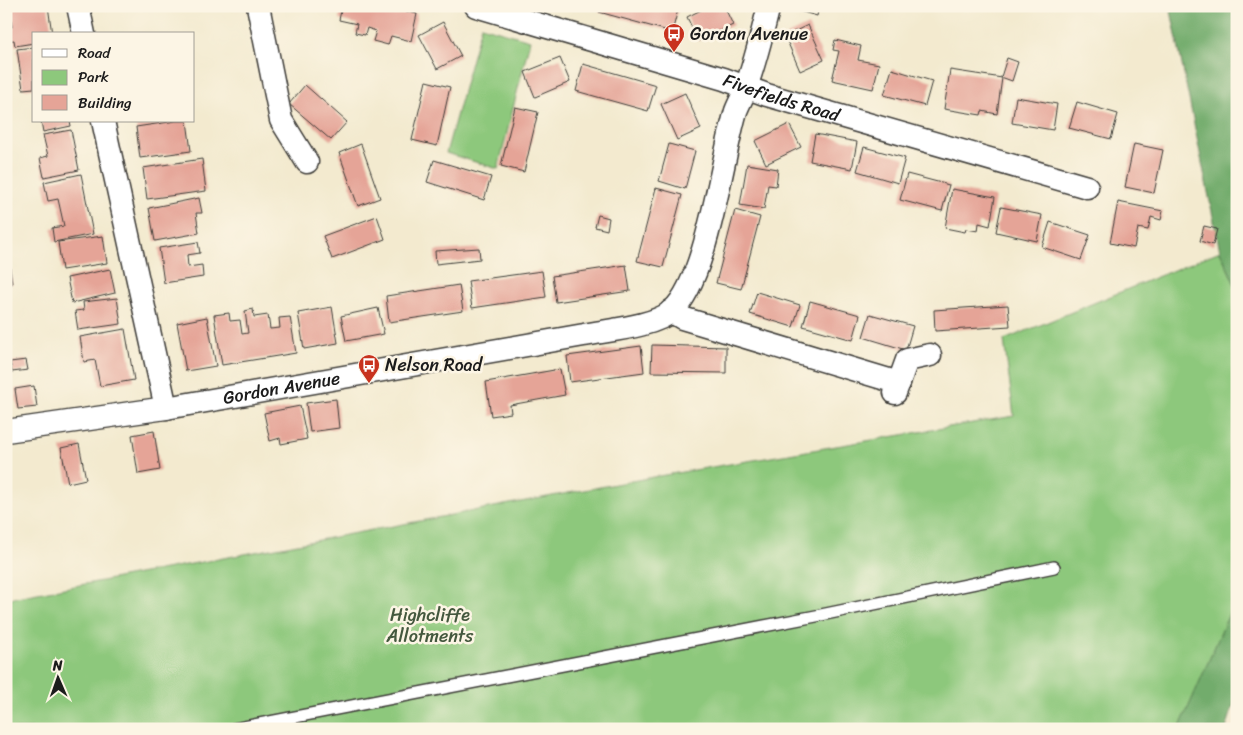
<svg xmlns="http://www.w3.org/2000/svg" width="1243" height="735" viewBox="0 0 1243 735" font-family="Sriracha,sans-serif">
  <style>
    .green { fill: #8dc87c; stroke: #54724c }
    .forest { fill: #72ac6c; stroke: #476444 }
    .building { fill: #e5a497 }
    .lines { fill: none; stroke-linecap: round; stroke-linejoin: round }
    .lane-casing { stroke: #3c3b37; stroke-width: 14 }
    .street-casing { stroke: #3c3b37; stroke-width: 25 }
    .lane { stroke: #fff; stroke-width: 11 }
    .street { stroke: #fff; stroke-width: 22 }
    .labels { text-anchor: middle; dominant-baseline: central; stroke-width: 5; stroke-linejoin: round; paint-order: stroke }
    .poi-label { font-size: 18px; fill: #1c1c1c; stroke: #fcf5e5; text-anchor: start }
    .street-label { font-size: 18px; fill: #1c1c1c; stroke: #fcf5e5 }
    .park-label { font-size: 18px; fill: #44583e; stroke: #fcf5e5 }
  </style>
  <rect width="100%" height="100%" fill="#fcf5e5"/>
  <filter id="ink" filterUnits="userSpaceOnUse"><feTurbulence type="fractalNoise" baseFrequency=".02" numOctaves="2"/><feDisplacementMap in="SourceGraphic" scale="10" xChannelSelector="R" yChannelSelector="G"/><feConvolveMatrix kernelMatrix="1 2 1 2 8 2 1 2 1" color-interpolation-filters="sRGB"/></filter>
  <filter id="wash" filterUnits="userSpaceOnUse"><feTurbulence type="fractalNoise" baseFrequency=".0096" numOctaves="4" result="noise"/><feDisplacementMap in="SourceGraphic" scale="20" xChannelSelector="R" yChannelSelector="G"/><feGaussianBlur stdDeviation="1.12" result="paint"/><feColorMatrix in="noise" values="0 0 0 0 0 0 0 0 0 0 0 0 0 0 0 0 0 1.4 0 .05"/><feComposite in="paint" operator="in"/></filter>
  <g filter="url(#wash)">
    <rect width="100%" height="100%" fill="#f3eacf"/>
    <!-- green -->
    <g class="green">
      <polygon points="481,26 530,40 498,169 446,153"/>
      <polygon points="1220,251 1237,289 1237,576 1229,614 1186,715 1209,729 6,729 6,599 653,477 1014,416 1004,340"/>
    </g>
    <!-- forest -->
    <g class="forest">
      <polygon points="1170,6 1237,6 1237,289 1220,251"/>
      <polygon points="1237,576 1237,694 1226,729 1179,729 1229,614"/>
    </g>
    <g id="blocks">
      <!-- building -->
      <g class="building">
        <polygon points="9,6 48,6 52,34 34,34 34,43 15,46 14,40 6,41 6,28 12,27"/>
        <polygon points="342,6 387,6 417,14 411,41 391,36 388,45 373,41 376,31 367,28 365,35 355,33 357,24 339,20"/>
        <polygon points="601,6 679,6 672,32 599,12"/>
        <polygon points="709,6 724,6 733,25 698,41 687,17"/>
        <polygon points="793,6 819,6 817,16 792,9"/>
        <polygon points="443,22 461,56 437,69 419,35"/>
        <polygon points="808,25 824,60 800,71 785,36"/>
        <polygon points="835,40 861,46 858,60 879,64 873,89 832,80 839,51 833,50"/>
        <polygon points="34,47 34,88 23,89 17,49"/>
        <polygon points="560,58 570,82 535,97 525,72"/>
        <polygon points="1007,58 1018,62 1012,81 1001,77"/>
        <polygon points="583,64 656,85 648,111 576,91"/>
        <polygon points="892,69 932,81 925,106 884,95"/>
        <polygon points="950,70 1002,78 997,114 982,111 981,115 944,109"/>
        <polygon points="426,81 450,87 437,146 412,140"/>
        <polygon points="305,85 347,122 331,140 289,104"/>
        <polygon points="685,93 701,129 677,140 661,104"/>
        <polygon points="1016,97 1057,104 1053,130 1012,123"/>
        <polygon points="1077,102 1118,114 1111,139 1069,128"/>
        <polygon points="515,107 538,112 524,172 501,166"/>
        <polygon points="41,121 70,121 71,126 43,132"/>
        <polygon points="176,121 187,121 191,151 140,158 136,127"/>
        <polygon points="789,124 801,147 766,164 755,141"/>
        <polygon points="71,130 79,170 44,177 40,158 48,156 43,135"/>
        <polygon points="815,134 857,142 852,169 810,161"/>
        <polygon points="361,144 380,198 358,206 339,153"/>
        <polygon points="669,144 695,151 685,189 659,181"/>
        <polygon points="1134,144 1163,150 1154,193 1125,187"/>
        <polygon points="864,147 905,158 898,183 857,171"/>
        <polygon points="202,159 206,191 147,199 143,168"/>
        <polygon points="434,160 491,177 484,200 427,182"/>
        <polygon points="747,164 778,169 776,186 768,185 764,209 740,205"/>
        <polygon points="81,174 93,234 54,242 52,228 64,226 58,199 48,201 44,182"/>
        <polygon points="907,174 949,185 942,211 900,200"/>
        <polygon points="656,188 682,195 663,267 637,261"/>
        <polygon points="952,189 995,197 990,226 979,223 978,231 966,229 965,232 945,228"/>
        <polygon points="199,198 202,213 196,213 199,233 155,241 149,208"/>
        <polygon points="1118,202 1163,211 1161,220 1151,217 1148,230 1138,228 1134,248 1110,243"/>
        <polygon points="1001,207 1042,215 1037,241 996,232"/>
        <polygon points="735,210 760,217 741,289 716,283"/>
        <polygon points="598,215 609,218 607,230 595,227"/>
        <polygon points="377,216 385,239 332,259 323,236"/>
        <polygon points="1050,222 1090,235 1081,260 1042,247"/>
        <polygon points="1204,226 1217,229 1213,245 1200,241"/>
        <polygon points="103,236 107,263 62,270 58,242"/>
        <polygon points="198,242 200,253 187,255 188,267 202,265 203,277 164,283 159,248"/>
        <polygon points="479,248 480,259 436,264 435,251"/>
        <polygon points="626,265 630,291 556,302 552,276"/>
        <polygon points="6,268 10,268 12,284 6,285"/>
        <polygon points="110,269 115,293 72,303 67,278"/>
        <polygon points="542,271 546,297 472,308 468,281"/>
        <polygon points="459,285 463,311 389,322 386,296"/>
        <polygon points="757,292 800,305 793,327 750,314"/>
        <polygon points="117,298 121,324 78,330 75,311 84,310 83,302"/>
        <polygon points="810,301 860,315 853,340 803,326"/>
        <polygon points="1008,305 1010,326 935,331 934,310"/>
        <polygon points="332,307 338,343 304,349 298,313"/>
        <polygon points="378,308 384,334 346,341 341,316"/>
        <polygon points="253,309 254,317 268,315 270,329 280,328 279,318 290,317 296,353 222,365 214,315 229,313 230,321 240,320 242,334 248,333 245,311"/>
        <polygon points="870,314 913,326 906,350 863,337"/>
        <polygon points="207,317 216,366 186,371 177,323"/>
        <polygon points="125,329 134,380 100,386 95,360 84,362 80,337"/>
        <polygon points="652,345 726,347 726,373 651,372"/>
        <polygon points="641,346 644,372 570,382 567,356"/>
        <polygon points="26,360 28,370 12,372 10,362"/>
        <polygon points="560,369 565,395 510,405 511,413 491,416 486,382"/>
        <polygon points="34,386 37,407 18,409 15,389"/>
        <polygon points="336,399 339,428 310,432 306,403"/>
        <polygon points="300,406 307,439 281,444 280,438 270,441 264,413"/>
        <polygon points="154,431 160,470 138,474 132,435"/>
        <polygon points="79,444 86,479 68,483 61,448"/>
      </g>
    </g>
  </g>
  <g filter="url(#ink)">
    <use href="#blocks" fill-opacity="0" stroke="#3c3b37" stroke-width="1"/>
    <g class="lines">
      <!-- lane casing -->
      <g class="lane-casing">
        <polyline id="lane" points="233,729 816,616 1054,567"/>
      </g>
      <!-- street casing -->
      <g class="street-casing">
        <g id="street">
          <polyline points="78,6 84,34"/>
          <polyline points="258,6 281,120 307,162"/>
          <path id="s1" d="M476,6L724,79L767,95L1087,187"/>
          <polyline points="103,121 166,408"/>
          <polyline points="671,311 682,318 899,383"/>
          <polyline points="895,393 907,360 930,355"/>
          <path id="s2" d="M6,431L166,408L584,335C608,330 653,327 672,311C707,281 722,157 736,111C739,103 744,95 746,87C756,60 762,33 769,6"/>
        </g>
      </g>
      <!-- lane -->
      <use href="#lane" class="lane"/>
      <!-- street -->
      <use href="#street" class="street"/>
    </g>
  </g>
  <!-- icons -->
  <defs>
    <g id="bus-pin" transform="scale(1.125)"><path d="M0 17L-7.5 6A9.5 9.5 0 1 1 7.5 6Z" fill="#c8321e" stroke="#fcf5e5"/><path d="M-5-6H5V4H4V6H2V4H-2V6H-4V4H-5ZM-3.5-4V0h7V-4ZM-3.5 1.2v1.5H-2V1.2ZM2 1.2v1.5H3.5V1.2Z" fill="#fff"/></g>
  </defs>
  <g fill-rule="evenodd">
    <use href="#bus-pin" x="674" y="34"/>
    <use href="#bus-pin" x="369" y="365"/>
  </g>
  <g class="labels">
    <!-- poi labels -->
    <g class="poi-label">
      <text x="690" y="34">Gordon Avenue</text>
      <text x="385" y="365">Nelson Road</text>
    </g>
    <!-- street labels -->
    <g class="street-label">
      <text stroke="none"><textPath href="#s1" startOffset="319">Fivefields Road</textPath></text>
      <text stroke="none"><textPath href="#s2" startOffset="279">Gordon Avenue</textPath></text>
    </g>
    <!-- park labels -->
    <g class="park-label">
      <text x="430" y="615">Highcliffe<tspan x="430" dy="21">Allotments</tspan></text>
    </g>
  </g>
  <!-- margin -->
  <rect width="1243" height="735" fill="none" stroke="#fcf5e5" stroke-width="25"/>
  <!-- legend -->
  <rect x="32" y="32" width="162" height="90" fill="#fcf5e5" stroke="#a29e95"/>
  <rect x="42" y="49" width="25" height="8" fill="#ffffff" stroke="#a29e95"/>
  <text x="78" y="58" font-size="15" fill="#1c1c1c">Road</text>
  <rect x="42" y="70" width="25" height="15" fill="#8dc87c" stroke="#a29e95"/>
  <text x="78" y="82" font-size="15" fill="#1c1c1c">Park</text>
  <rect x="42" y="95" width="25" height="15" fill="#e5a497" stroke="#a29e95"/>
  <text x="78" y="108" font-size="15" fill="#1c1c1c">Building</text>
  <!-- north arrow -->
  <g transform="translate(58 678) rotate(358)" stroke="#fcf5e5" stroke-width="4" paint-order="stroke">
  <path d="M0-4L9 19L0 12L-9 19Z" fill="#1c1c1c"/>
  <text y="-8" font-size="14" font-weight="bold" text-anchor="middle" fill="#1c1c1c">N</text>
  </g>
</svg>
